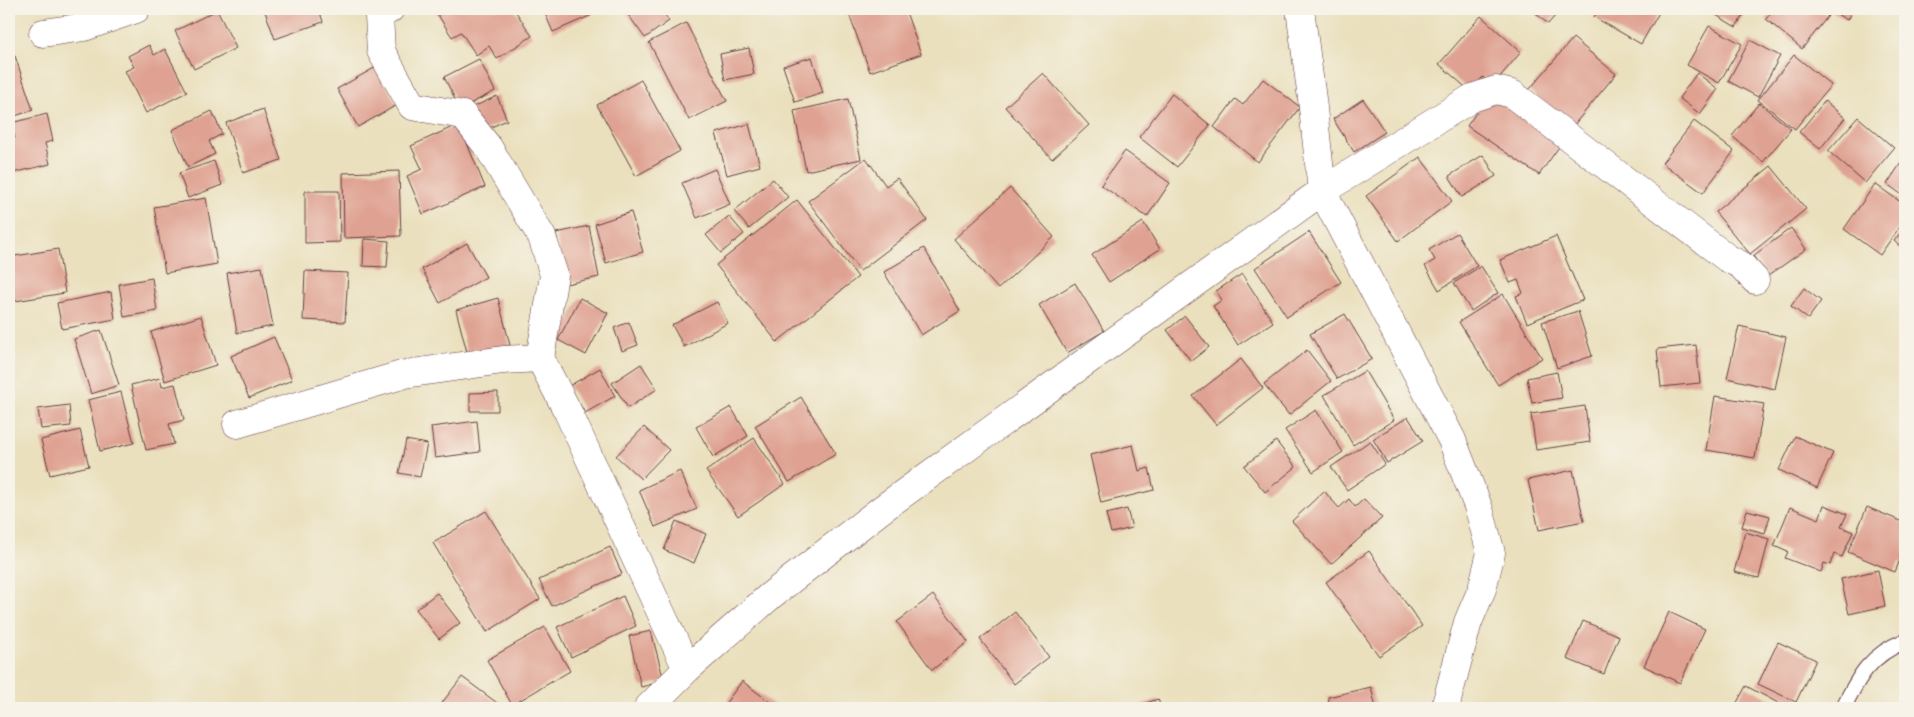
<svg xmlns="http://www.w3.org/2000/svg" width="1914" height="717" viewBox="0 0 1914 717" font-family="'Balsamiq Sans',sans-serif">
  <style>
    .building { fill: #dfa292 }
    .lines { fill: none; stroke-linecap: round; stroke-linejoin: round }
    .lane-casing { stroke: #623c41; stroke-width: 17 }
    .street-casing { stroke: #623c41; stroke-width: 29 }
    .lane { stroke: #fff; stroke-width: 15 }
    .street { stroke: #fff; stroke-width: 28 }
  </style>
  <rect width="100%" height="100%" fill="#f7f3e8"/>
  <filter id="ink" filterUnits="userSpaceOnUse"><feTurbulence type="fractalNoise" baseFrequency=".02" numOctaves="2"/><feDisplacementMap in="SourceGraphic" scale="10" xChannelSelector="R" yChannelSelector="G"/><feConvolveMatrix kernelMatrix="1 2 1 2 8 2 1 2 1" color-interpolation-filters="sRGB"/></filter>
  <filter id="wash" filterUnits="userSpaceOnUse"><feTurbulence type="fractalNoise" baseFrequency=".0096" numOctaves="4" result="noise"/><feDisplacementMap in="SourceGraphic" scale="20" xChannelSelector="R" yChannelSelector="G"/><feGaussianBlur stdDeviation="1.12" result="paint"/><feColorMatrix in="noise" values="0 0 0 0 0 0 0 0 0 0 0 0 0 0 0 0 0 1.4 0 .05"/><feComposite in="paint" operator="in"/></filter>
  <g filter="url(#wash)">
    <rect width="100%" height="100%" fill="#eae0bd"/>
    <g id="blocks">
      <!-- building -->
      <g class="building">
        <polygon points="264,9 319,9 323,22 275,39"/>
        <polygon points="434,9 514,9 532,36 497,59 489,46 476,55 461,32 452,37"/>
        <polygon points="543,9 589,9 592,15 553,32"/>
        <polygon points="624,9 661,9 669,21 645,38"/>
        <polygon points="847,9 905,9 921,54 870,72"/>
        <polygon points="1531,9 1561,9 1548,24"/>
        <polygon points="1599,9 1661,9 1641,44 1594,17"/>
        <polygon points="1706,9 1747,9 1736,27"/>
        <polygon points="1774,9 1819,9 1828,16 1802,49 1766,19"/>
        <polygon points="1828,9 1853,9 1847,20"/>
        <polygon points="217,10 236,48 194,69 175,31"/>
        <polygon points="1481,16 1521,52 1492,86 1483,77 1470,91 1439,64"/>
        <polygon points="686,23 727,101 689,120 649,42"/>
        <polygon points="1709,26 1742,44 1719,83 1687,65"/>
        <polygon points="1573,38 1616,74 1573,126 1529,90"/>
        <polygon points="1750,40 1780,56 1758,97 1728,81"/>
        <polygon points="149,45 154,55 165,49 187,92 146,113 125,71 134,67 128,56"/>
        <polygon points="749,48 754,74 725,80 720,54"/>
        <polygon points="1794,55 1831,85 1795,129 1758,100"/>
        <polygon points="15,56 33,110 9,118 9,58"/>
        <polygon points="812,57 823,93 795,102 783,66"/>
        <polygon points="479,59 495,91 460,109 444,77"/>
        <polygon points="376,67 397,105 358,127 337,89"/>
        <polygon points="1043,73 1089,125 1052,159 1005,107"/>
        <polygon points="1697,73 1718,89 1700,114 1679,98"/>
        <polygon points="1263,79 1300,107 1258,162 1214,127 1235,99 1243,105"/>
        <polygon points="641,80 680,151 636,176 597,105"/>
        <polygon points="1172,94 1210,125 1177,167 1139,137"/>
        <polygon points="1488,95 1561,144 1539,175 1467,126"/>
        <polygon points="497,96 507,120 480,132 469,109"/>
        <polygon points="848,99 861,159 806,171 794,111"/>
        <polygon points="1363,99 1385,132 1354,152 1333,119"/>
        <polygon points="1825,101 1845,118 1820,149 1799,132"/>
        <polygon points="1759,103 1791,129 1763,162 1732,136"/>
        <polygon points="263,109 281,160 243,173 226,123"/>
        <polygon points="212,111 222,134 209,141 215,154 188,167 172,130"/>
        <polygon points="47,114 53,141 45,143 50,164 9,174 9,139 15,138 11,123"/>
        <polygon points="1858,117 1894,148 1865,183 1828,151"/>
        <polygon points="1694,121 1734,151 1703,193 1662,163"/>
        <polygon points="459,124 485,187 423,214 407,176 422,169 411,146"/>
        <polygon points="749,124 760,166 727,175 716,133"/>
        <polygon points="1125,151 1170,183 1147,217 1101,185"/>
        <polygon points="1483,155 1496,176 1462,197 1449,176"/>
        <polygon points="1420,157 1452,201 1398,241 1366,196"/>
        <polygon points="1905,157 1905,197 1887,184"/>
        <polygon points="866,158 886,186 897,178 927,220 860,271 808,201"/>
        <polygon points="214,161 222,185 188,198 179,173"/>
        <polygon points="1771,166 1806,209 1750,254 1715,212"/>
        <polygon points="715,169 730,204 697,218 682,183"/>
        <polygon points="399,171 401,236 344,238 343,173"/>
        <polygon points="773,179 788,197 749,229 734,211"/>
        <polygon points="1875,184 1905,205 1905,219 1880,255 1844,229"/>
        <polygon points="1010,188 1054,237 998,289 954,239"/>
        <polygon points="305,191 339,191 340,242 305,243"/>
        <polygon points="206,198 217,264 165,273 154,207"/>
        <polygon points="797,200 858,277 777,342 716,265"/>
        <polygon points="631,212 643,252 606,263 595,224"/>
        <polygon points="729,216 744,234 721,253 706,235"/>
        <polygon points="1143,222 1160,249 1109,282 1092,255"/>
        <polygon points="589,226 599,277 566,284 556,233"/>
        <polygon points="1905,227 1905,251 1894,241"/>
        <polygon points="1791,228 1806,249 1768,276 1753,256"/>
        <polygon points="1309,232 1341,282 1287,317 1255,268"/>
        <polygon points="1457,233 1477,266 1439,290 1425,266 1435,260 1429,250"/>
        <polygon points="1556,236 1583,300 1527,323 1516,296 1523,293 1518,280 1510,283 1500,260"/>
        <polygon points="364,239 389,241 387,267 363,266"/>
        <polygon points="467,243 486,277 440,303 422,269"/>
        <polygon points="924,248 960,311 921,335 884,272"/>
        <polygon points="58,249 65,293 9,302 9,257"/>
        <polygon points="1481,266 1498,293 1471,311 1454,283"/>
        <polygon points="262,267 273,326 237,333 227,273"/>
        <polygon points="305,271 348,273 345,322 303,320"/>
        <polygon points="1242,274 1273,322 1238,345 1213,306 1222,300 1216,291"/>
        <polygon points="152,278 157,311 124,317 119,284"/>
        <polygon points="1075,283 1104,331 1067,353 1039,305"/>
        <polygon points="1804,288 1821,301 1808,319 1791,306"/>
        <polygon points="111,292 115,319 62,329 57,303"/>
        <polygon points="1503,294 1542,358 1498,385 1459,322"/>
        <polygon points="498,298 510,345 468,356 456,310"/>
        <polygon points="580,298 608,313 586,355 558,340"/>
        <polygon points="717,302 728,323 684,347 672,325"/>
        <polygon points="1578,311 1592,356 1557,368 1542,322"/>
        <polygon points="1345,314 1372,359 1337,379 1310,334"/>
        <polygon points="201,316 216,365 165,381 151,332"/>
        <polygon points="1185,316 1209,347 1191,361 1167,330"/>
        <polygon points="629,322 638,345 622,351 614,328"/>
        <polygon points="1739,326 1786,337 1775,389 1727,378"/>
        <polygon points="101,330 119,385 91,394 74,339"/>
        <polygon points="274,337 292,380 249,398 231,356"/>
        <polygon points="1696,345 1700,383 1661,387 1657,349"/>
        <polygon points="1307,350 1331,381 1289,415 1264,384"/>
        <polygon points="1241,359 1263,388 1216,425 1193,396"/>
        <polygon points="641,364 657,389 628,408 612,383"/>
        <polygon points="600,368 615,396 585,413 569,386"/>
        <polygon points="1365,371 1394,420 1353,445 1324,395"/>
        <polygon points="1557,372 1562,398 1532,403 1527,378"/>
        <polygon points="160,378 162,387 175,384 184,420 169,424 174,444 146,450 131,385"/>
        <polygon points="121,392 134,443 100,451 88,400"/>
        <polygon points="498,392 498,411 470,411 470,393"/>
        <polygon points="1715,396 1764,404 1755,458 1706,450"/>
        <polygon points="801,397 836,454 789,482 755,426"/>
        <polygon points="69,405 71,426 41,429 38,409"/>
        <polygon points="1585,406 1590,442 1536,450 1531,414"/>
        <polygon points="731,407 748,436 713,457 696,427"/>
        <polygon points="1316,410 1343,452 1313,472 1285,430"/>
        <polygon points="1408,417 1423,441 1387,463 1373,439"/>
        <polygon points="477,421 480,452 435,458 431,427"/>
        <polygon points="644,427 669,450 641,479 616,456"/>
        <polygon points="80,430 89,466 50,475 41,440"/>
        <polygon points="1795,436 1833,453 1817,488 1779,470"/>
        <polygon points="754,438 785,484 738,516 706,471"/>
        <polygon points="406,440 427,444 420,477 399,473"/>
        <polygon points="1276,441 1296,467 1265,492 1244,466"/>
        <polygon points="1370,441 1385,464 1347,490 1331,467"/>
        <polygon points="1133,445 1139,471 1149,468 1154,490 1101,503 1090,455"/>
        <polygon points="1573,470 1584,521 1539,530 1528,480"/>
        <polygon points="680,471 697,509 655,527 639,490"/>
        <polygon points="1324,491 1339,508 1349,499 1355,507 1364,499 1382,518 1331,564 1292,521"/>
        <polygon points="1824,505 1847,514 1841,527 1853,532 1842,557 1834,554 1830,565 1824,563 1821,572 1785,558 1788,552 1774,546 1790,507 1819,519"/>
        <polygon points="1867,507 1905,523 1905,565 1899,562 1895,572 1848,552"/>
        <polygon points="1127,509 1132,528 1111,533 1106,514"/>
        <polygon points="1747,510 1770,516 1765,533 1742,527"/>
        <polygon points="486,511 540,599 487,632 433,543"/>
        <polygon points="676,521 706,534 694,563 664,550"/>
        <polygon points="1745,532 1769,539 1759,578 1734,572"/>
        <polygon points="610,547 622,574 552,606 539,580"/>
        <polygon points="1369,551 1422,626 1379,656 1326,582"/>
        <polygon points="1878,570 1885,606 1849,614 1841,579"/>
        <polygon points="437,593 460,623 439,639 416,609"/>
        <polygon points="933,595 968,642 932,670 897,622"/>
        <polygon points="623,596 636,626 571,657 557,627"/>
        <polygon points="1015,612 1049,657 1014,684 980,639"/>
        <polygon points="1669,612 1705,629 1680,683 1644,666"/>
        <polygon points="1583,621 1619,636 1604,674 1567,659"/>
        <polygon points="545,627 570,671 512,705 487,660"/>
        <polygon points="651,631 664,681 641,687 629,636"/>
        <polygon points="1778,642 1816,660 1796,702 1758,684"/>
        <polygon points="462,677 504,708 438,708"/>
        <polygon points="742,681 778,708 722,708"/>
        <polygon points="1746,686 1782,705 1780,708 1734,708"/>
        <polygon points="1371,687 1376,708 1330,708 1328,697"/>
        <polygon points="1158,699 1161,708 1130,708"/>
      </g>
    </g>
  </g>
  <g filter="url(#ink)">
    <use href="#blocks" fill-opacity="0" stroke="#623c41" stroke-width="1"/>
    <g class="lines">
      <!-- lane casing -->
      <g class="lane-casing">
        <path id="lane" d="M1843,708C1859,676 1870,655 1905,641"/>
      </g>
      <!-- street casing -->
      <g class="street-casing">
        <g id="street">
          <polyline points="390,9 379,16 381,51 412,106 463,115 488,147 542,237 554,275 540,358"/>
          <polyline points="1300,9 1312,99 1322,191 1452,440 1479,509 1491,553 1482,589 1468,622 1445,708"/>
          <polyline points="43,33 84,27 136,9"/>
          <polyline points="237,424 405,374 503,360 540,358 568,412 687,669"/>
          <polyline points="648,708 687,669 770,596 882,509 1322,191 1472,98 1496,90 1512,94 1727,258 1741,265 1755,280"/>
        </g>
      </g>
      <!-- lane -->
      <use href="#lane" class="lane"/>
      <!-- street -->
      <use href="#street" class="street"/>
    </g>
  </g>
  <!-- margin -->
  <rect width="1914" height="717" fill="none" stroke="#f7f3e8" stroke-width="30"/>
</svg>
